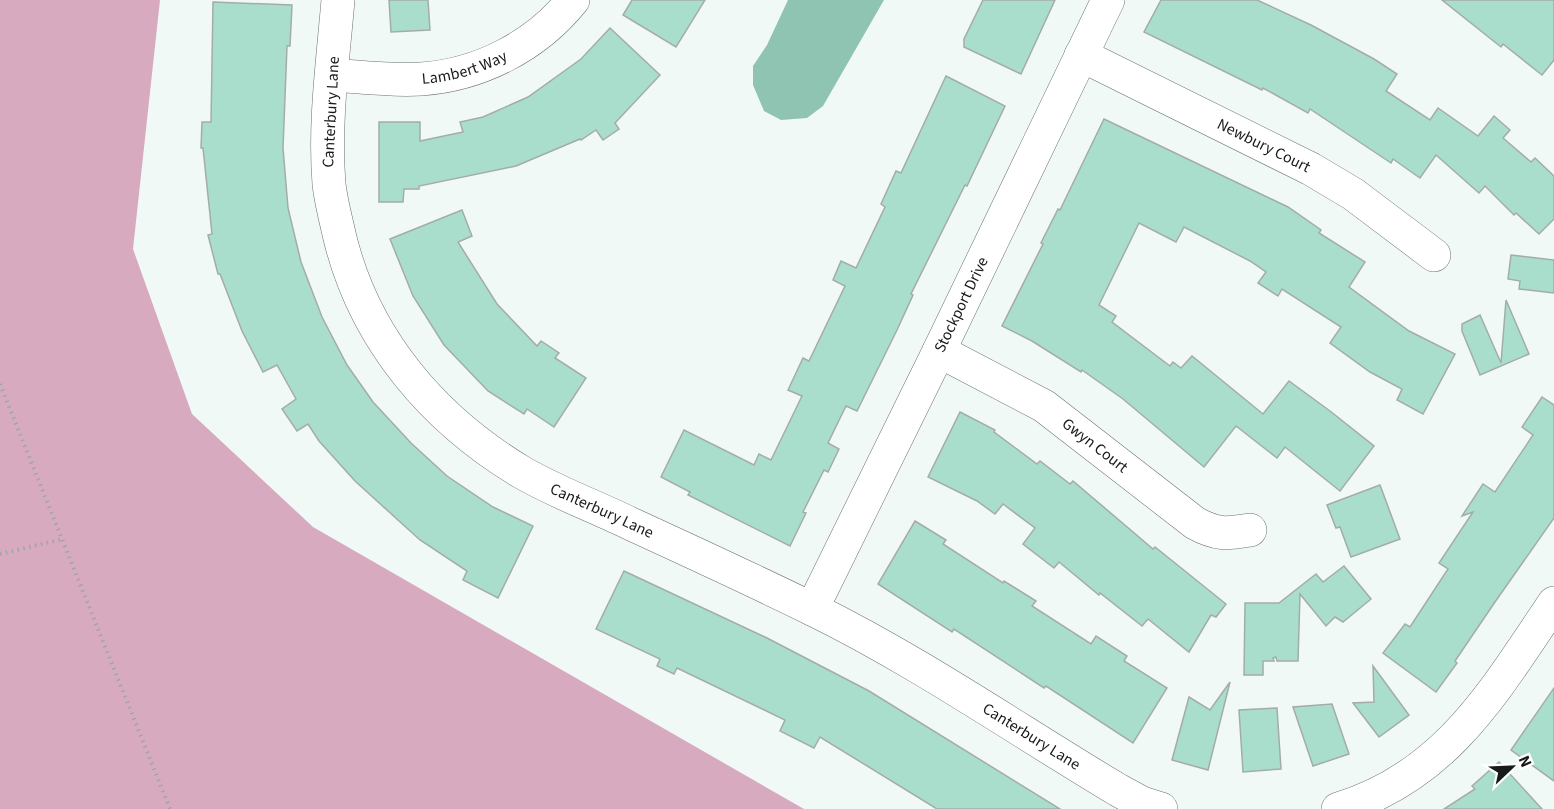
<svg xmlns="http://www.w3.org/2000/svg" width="1554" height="809" viewBox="0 0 1554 809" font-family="'Source Sans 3',sans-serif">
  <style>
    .forest { fill: #d7aabf }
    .water { fill: #8fc3b2 }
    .building { fill: #a9decc; stroke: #a4aca9; stroke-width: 1.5 }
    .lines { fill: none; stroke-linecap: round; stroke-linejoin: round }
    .minor-casing { stroke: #6c7370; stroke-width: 34 }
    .path { stroke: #a0a6a4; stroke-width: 4; stroke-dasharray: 1.5 4.5; stroke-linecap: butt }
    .minor { stroke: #fff; stroke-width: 33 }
    .labels { text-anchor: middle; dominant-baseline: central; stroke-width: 5; stroke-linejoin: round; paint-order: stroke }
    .street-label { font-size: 16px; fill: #171a19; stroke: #fff }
  </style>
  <rect width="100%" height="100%" fill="#f1f9f6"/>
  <!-- forest -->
  <polygon class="forest" points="0,0 160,0 133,249 192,414 313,527 804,809 0,809"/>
  <!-- water -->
  <polygon class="water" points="788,0 884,0 823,106 807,118 781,120 764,111 753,85 753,66 767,45"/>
  <!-- building -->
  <g class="building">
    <polygon points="389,0 428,0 430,30 391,32"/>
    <polygon points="632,0 705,0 676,47 623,15"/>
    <polygon points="983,0 1055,0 1021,74 964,47 964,39"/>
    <polygon points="1161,0 1257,0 1311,25 1374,59 1397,74 1386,91 1430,120 1438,108 1478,136 1494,116 1510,130 1503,138 1531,162 1535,158 1554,176 1554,219 1539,234 1516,213 1514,215 1485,186 1479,193 1436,155 1420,178 1393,159 1391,163 1310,109 1308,113 1263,88 1262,90 1144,32"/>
    <polygon points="1442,0 1554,0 1554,60 1542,75 1503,44 1501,47"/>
    <polygon points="213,2 292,5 290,46 287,46 283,148 288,208 301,262 322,317 347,365 373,402 411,443 447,476 493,507 533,526 498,598 463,580 467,571 420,540 355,481 319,441 308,424 297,431 282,409 296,399 277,365 263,372 242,331 220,274 218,274 208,235 212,234 203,148 201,148 202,122 211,122"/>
    <polygon points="610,28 660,75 615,123 619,129 603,140 596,130 581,140 580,139 516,166 419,186 419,189 404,189 403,202 379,202 379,122 420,122 420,141 463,132 460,122 483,117 528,97 581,59"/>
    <polygon points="946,76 1005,106 967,186 965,185 911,294 913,295 897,330 857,411 846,406 828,443 839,449 828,472 824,470 803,512 806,513 790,546 688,495 690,492 661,477 684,430 754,465 759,454 771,460 802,396 788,390 803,358 809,361 845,286 833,280 841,261 856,268 885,207 881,204 896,171 901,173"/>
    <polygon points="1104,119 1288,207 1321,230 1319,233 1365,262 1349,287 1409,331 1455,354 1423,414 1397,400 1402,389 1370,372 1330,343 1341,327 1282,289 1278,296 1258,283 1266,272 1250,261 1184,227 1176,242 1139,223 1099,305 1116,316 1112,322 1170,366 1173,362 1181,368 1192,356 1263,414 1289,381 1330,411 1374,446 1340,491 1285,447 1277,458 1236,426 1204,467 1123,399 1082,370 1081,372 1032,341 1002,326 1043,244 1041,243 1058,209 1060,210"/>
    <polygon points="462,210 472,236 458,242 497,304 537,346 541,341 559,353 555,358 586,378 554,427 527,409 524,414 488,391 444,345 413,296 390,239"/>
    <polygon points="1511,255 1554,260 1554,293 1519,289 1520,281 1508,279"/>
    <polygon points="1506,300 1529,354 1480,375 1462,331 1462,324 1480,315 1501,363"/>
    <polygon points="1542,397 1554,405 1554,518 1495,602 1455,661 1457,663 1436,692 1383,653 1405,624 1410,627 1448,569 1439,563 1473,512 1462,516 1483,484 1495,492 1533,435 1522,427"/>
    <polygon points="960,412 995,430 994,432 1037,464 1040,461 1070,484 1073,481 1153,549 1155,547 1226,604 1216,617 1211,615 1189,652 1148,619 1142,626 1100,593 1099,595 1059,562 1054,568 1023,544 1035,528 1003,504 995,514 977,501 928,477"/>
    <polygon points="1380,485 1400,539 1351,557 1340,527 1336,528 1327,505"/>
    <polygon points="915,521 946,540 943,544 1003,583 1004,581 1036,601 1032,606 1091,644 1096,636 1127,656 1124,661 1167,688 1133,743 1046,686 1044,688 954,629 952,632 878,584"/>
    <polygon points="1344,566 1371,599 1343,622 1335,617 1326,626 1300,594 1298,661 1277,661 1276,657 1273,658 1274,661 1263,661 1263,675 1244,675 1245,603 1279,603 1316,574 1323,582"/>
    <polygon points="624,571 767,638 869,691 1060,809 937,809 820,737 814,748 780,731 785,720 677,668 674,674 657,666 660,659 596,629"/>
    <polygon points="1373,666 1409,715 1379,737 1353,703 1374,702"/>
    <polygon points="1230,682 1208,770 1172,760 1189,697 1210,710"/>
    <polygon points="1554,688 1554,781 1511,750"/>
    <polygon points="1332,704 1349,754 1313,766 1293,707"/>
    <polygon points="1277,708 1281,769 1243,772 1239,710"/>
    <polygon points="1499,762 1542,809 1444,809 1475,789 1472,786"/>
  </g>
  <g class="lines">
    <!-- minor casing -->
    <g class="minor-casing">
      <g id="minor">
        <path id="s1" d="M338,0C333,60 324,123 329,184C331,202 336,220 340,238C365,340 434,420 523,473C556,492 594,506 629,523C690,551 751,579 812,609C918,661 1016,729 1118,790L1142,803L1161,809"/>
        <path id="s2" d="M1081,55L1311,169L1353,194L1434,255"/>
        <path id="s3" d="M332,75C361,77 392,81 421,79C480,75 536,46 573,0"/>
        <path id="s4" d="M939,351L1044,406L1195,523C1217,535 1226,534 1250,530"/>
        <path id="s5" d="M812,609L939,351L1108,0"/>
        <path d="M1338,809C1446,777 1495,690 1554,603"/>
      </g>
    </g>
    <!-- path -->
    <g class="path">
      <polyline points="0,384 170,809"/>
      <polyline points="0,554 63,539"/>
    </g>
    <!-- minor -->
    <use href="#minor" class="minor"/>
  </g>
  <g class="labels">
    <!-- street labels -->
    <g class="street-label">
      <text stroke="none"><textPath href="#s3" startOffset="134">Lambert Way</textPath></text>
      <text transform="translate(331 112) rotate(-87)">Canterbury Lane</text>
      <text stroke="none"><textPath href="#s2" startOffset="204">Newbury Court</textPath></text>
      <text stroke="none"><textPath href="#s5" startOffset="339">Stockport Drive</textPath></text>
      <text stroke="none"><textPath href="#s4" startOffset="183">Gwyn Court</textPath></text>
      <text stroke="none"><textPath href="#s1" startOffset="633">Canterbury Lane</textPath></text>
      <text stroke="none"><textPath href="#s1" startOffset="1119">Canterbury Lane</textPath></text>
    </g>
  </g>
  <!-- north arrow -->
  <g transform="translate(1512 767) rotate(67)" stroke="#ffffff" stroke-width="4.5" paint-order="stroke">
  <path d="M0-4.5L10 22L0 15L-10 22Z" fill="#171a19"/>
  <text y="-9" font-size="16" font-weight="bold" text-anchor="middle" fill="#171a19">N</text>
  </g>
</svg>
